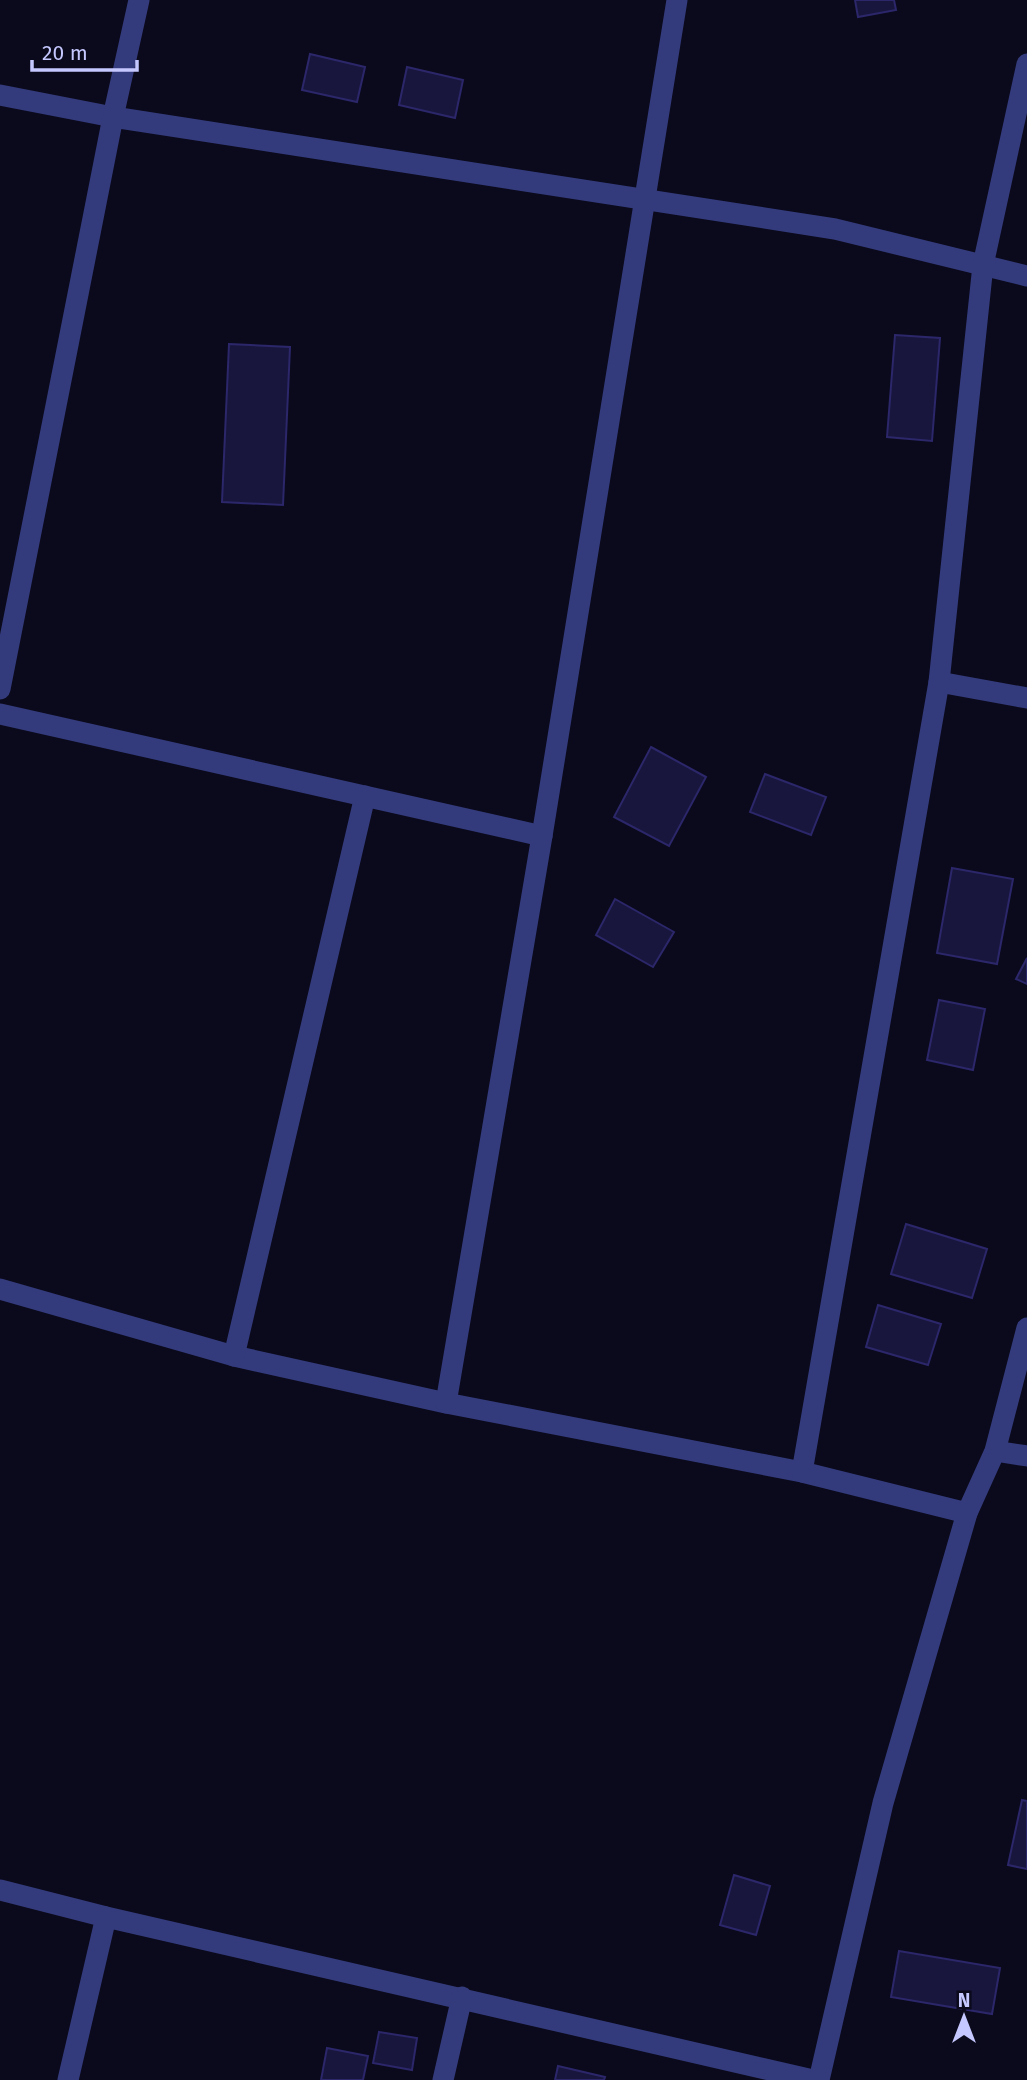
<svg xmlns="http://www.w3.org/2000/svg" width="1027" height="2080" viewBox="0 0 1027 2080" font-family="'Fira Sans',sans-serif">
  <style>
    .building { fill: #19163d; stroke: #2b276a; stroke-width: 2 }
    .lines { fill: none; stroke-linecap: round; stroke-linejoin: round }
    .street { stroke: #343b7d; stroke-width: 21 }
  </style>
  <rect width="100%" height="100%" fill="#0b0a1c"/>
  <!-- building -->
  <g class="building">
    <polygon points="855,0 894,0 896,10 858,17"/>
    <polygon points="310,54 365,67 357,102 302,90"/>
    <polygon points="407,67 463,80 455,118 399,105"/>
    <polygon points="895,335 940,338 932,441 887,437"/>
    <polygon points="229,344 290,347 283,505 222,502"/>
    <polygon points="651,747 706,777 669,846 614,817"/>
    <polygon points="765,774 826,797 811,835 750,812"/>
    <polygon points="952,868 1013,879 997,964 937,953"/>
    <polygon points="615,899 674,932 653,967 596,935"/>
    <polygon points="1027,958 1027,984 1016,979"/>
    <polygon points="939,1000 985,1009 973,1070 927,1060"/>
    <polygon points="906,1224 987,1249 972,1298 891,1274"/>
    <polygon points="878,1305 941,1324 928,1365 866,1347"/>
    <polygon points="1022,1800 1027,1801 1027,1869 1008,1865"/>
    <polygon points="734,1875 770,1886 756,1935 720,1925"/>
    <polygon points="899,1951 1000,1968 992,2014 891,1997"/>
    <polygon points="379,2032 417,2038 412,2070 373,2063"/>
    <polygon points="327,2048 368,2056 363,2080 321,2080"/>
    <polygon points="558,2066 605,2077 604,2080 555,2080"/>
  </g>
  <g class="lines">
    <!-- street -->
    <g class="street">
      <polyline points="0,95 113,117 835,229 1027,276"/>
      <polyline points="939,682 1027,698"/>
      <polyline points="0,689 113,117 139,0"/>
      <polyline points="0,714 542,836"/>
      <polyline points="0,1289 234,1356 446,1403 802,1472 967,1513"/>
      <polyline points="234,1356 365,796"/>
      <polyline points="446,1403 542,836 677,0"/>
      <polyline points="995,1451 1027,1456"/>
      <polyline points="802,1472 939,682 983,265 1027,64"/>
      <polyline points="0,1890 106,1917 813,2080"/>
      <polyline points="68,2080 106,1917"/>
      <polyline points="443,2080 462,1997"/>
      <polyline points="819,2080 883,1803 967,1513 995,1451 1027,1328"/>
    </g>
  </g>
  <!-- north arrow -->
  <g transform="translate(964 2017)" stroke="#0b0a1c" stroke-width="5" paint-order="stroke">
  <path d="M0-5L12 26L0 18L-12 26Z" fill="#c5c7ff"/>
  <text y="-10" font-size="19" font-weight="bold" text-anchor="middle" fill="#c5c7ff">N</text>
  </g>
  <!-- scale -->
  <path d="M32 60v10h105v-10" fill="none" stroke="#c5c7ff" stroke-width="3.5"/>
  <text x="42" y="60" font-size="21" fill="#c5c7ff" stroke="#0b0a1c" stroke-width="5" paint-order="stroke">20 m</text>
</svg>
